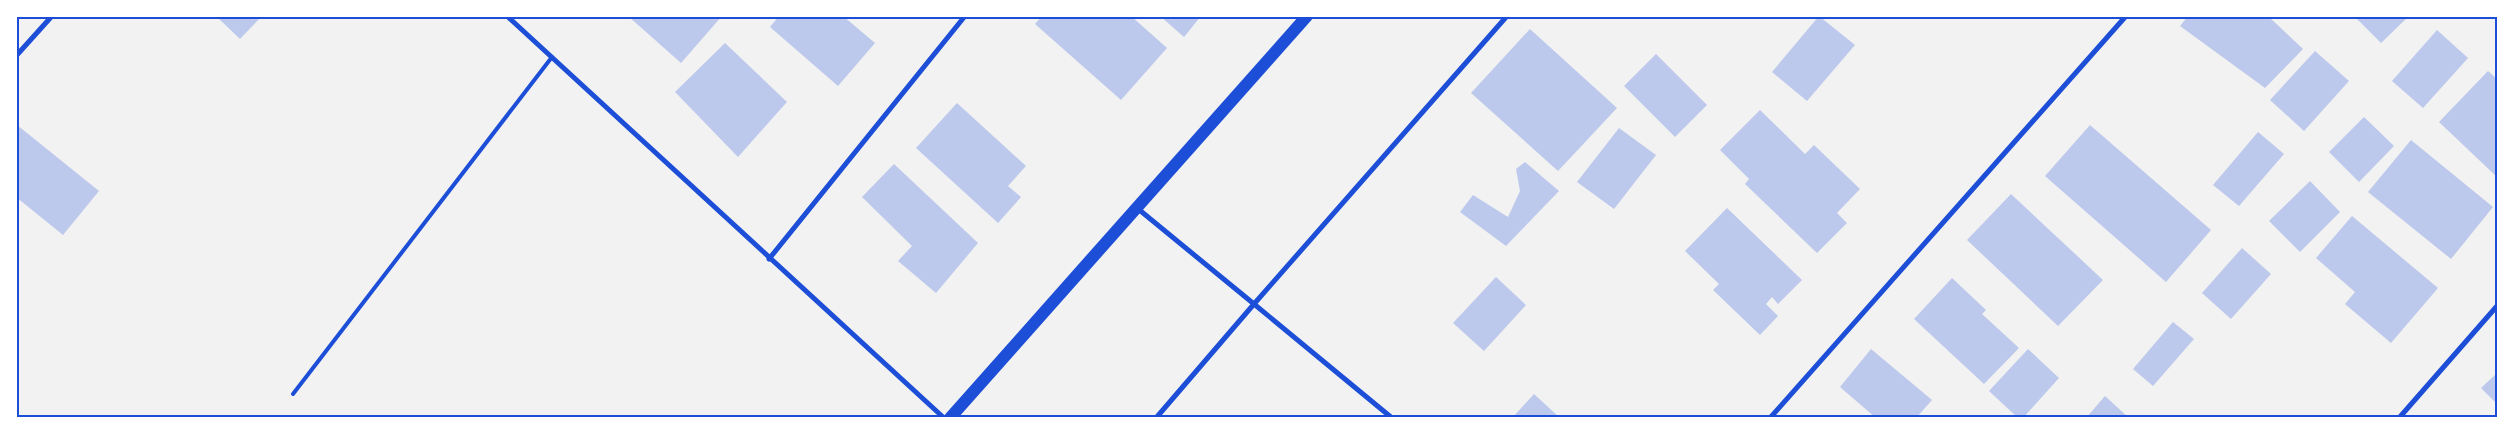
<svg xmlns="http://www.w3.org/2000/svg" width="2513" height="434" viewBox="0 0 2513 434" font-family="'Source Sans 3',sans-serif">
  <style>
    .building { fill: #bdc9ec }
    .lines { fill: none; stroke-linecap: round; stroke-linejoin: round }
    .service { stroke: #1d4ed8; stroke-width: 4 }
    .minor { stroke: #1d4ed8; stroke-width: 5 }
    .primary { stroke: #1d4ed8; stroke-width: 12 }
    .neatline { fill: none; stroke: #1d4ed8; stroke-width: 2 }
  </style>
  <rect width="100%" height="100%" fill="#f2f2f2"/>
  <!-- building -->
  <g class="building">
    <polygon points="216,16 262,16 240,39"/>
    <polygon points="628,16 722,16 681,63"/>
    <polygon points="779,16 843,16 875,43 838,86 770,27"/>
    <polygon points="1042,16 1131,16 1167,48 1121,100 1035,24"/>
    <polygon points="1160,16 1201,16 1184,37"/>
    <polygon points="1819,16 1855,45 1807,101 1772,72"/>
    <polygon points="2188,16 2268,16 2303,49 2265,88 2180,26"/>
    <polygon points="2360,16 2409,16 2381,43 2357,19"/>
    <polygon points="1530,29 1617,108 1558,171 1471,93"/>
    <polygon points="2437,30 2468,58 2423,108 2392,81"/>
    <polygon points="725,43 787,102 738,157 675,92"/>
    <polygon points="2315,51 2349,81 2304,131 2270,100"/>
    <polygon points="1656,54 1707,105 1675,137 1624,86"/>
    <polygon points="2488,71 2497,79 2497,177 2439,122"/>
    <polygon points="957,103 1026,166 1008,186 1021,197 998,223 916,148"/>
    <polygon points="1760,110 1805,154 1814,145 1860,189 1837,213 1847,223 1817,253 1745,184 1749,179 1720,150"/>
    <polygon points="2364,117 2394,146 2359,182 2329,152"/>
    <polygon points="17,125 99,191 63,235 16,197"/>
    <polygon points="2090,125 2211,230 2166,282 2045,176"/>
    <polygon points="1619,128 1656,155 1614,209 1577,182"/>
    <polygon points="2258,132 2284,154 2239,206 2213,185"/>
    <polygon points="2411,140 2493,207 2451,259 2368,192"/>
    <polygon points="1525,162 1559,191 1506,246 1460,212 1473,195 1508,217 1520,191 1516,169"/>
    <polygon points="894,164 978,243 936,293 898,261 912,246 862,197"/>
    <polygon points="2310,181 2340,212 2300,252 2269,221"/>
    <polygon points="2011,194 2103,280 2058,326 1967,240"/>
    <polygon points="1727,208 1802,280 1778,304 1772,297 1766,304 1778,316 1760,335 1713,290 1719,284 1685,251"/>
    <polygon points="2352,216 2438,288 2391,343 2345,304 2355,292 2316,258"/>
    <polygon points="2242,248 2271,274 2231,319 2202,293"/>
    <polygon points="1496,277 1526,305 1484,351 1453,323"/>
    <polygon points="1952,278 1986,310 1982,314 2019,348 1984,384 1914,319"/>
    <polygon points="2173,322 2194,339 2153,386 2133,369"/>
    <polygon points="1871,349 1932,400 1916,418 1876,418 1840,387"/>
    <polygon points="2028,349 2059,378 2023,418 2018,418 1989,391"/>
    <polygon points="2497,373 2497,404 2481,388"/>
    <polygon points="1534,394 1560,418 1512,418"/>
    <polygon points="2105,396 2129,418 2086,418"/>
  </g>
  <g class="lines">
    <!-- service -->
    <polyline class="service" points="293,394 552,57"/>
    <!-- minor -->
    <g class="minor">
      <polyline points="507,16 944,418"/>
      <polyline points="16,56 52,16"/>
      <polyline points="1137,208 1254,304 1156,418"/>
      <polyline points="769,259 965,16"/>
      <polyline points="1392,418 1254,304 1507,16"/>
      <polyline points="1770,418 2126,16"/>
      <polyline points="2399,418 2497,306"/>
    </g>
    <!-- primary -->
    <polyline class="primary" points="950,418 1307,16"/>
  </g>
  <!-- border -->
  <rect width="2513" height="434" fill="none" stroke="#ffffff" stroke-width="35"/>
  <rect x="18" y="18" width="2478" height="398" class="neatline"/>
</svg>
